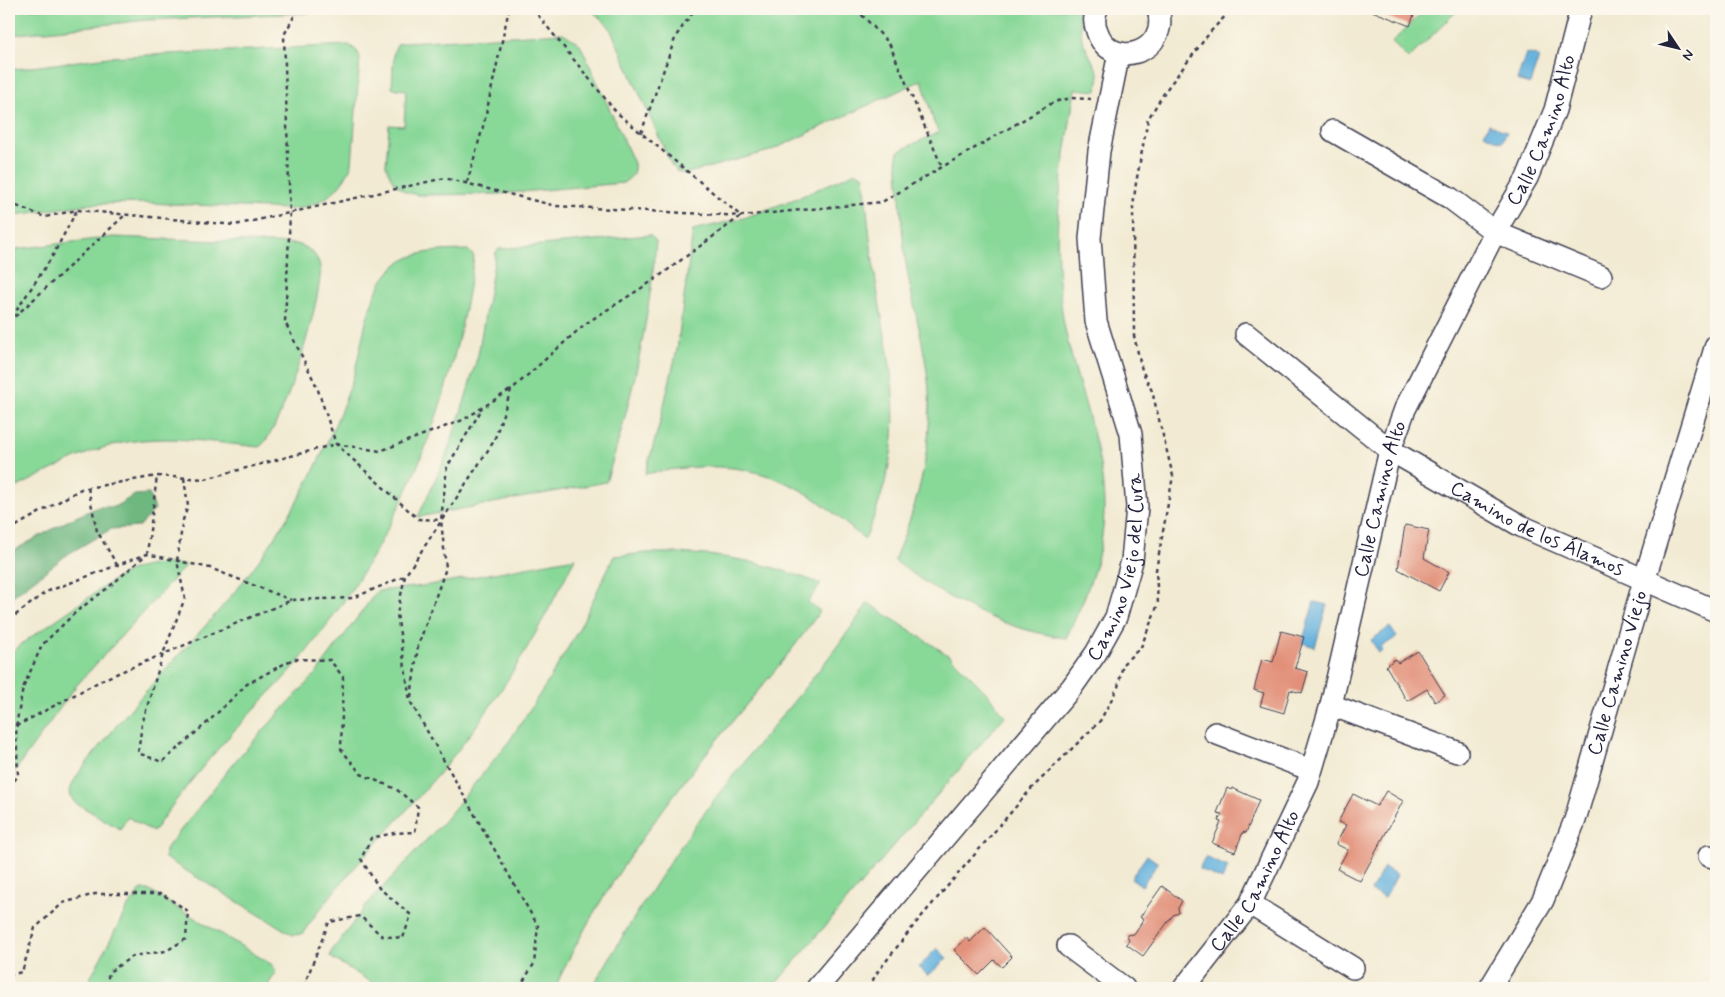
<svg xmlns="http://www.w3.org/2000/svg" width="1725" height="997" viewBox="0 0 1725 997" font-family="Mynerve,sans-serif">
  <style>
    .green { fill: #88d898; stroke: #557d6a }
    .forest { fill: #6eb880; stroke: #486d5e }
    .water { fill: #64b1dd; stroke: #436a8c }
    .building { fill: #e29079 }
    .lines { fill: none; stroke-linecap: round; stroke-linejoin: round }
    .minor-casing { stroke: #414052; stroke-width: 24 }
    .path { stroke: #414052; stroke-width: 2.5; stroke-dasharray: 4 4; stroke-linecap: butt }
    .minor { stroke: #fff; stroke-width: 21 }
    .labels { text-anchor: middle; dominant-baseline: central; stroke-width: 5; stroke-linejoin: round; paint-order: stroke }
    .street-label { font-size: 20px; fill: #22223b; stroke: #fbf7ec }
  </style>
  <rect width="100%" height="100%" fill="#fbf7ec"/>
  <filter id="ink" filterUnits="userSpaceOnUse"><feTurbulence type="fractalNoise" baseFrequency=".02" numOctaves="2"/><feDisplacementMap in="SourceGraphic" scale="10" xChannelSelector="R" yChannelSelector="G"/><feConvolveMatrix kernelMatrix="1 2 1 2 8 2 1 2 1" color-interpolation-filters="sRGB"/></filter>
  <filter id="wash" filterUnits="userSpaceOnUse"><feTurbulence type="fractalNoise" baseFrequency=".0096" numOctaves="4" result="noise"/><feDisplacementMap in="SourceGraphic" scale="20" xChannelSelector="R" yChannelSelector="G"/><feGaussianBlur stdDeviation="1.12" result="paint"/><feColorMatrix in="noise" values="0 0 0 0 0 0 0 0 0 0 0 0 0 0 0 0 0 1.4 0 .05"/><feComposite in="paint" operator="in"/></filter>
  <g filter="url(#wash)">
    <rect width="100%" height="100%" fill="#f2ead2"/>
    <!-- green -->
    <g class="green">
      <polygon points="9,9 357,9 346,11 147,20 9,35"/>
      <path d="M590,9H1078L1082,40L1099,74L1097,91L1075,89C1067,146 1054,206 1058,263C1059,286 1061,311 1066,334C1079,392 1104,448 1104,508C1104,555 1086,597 1066,638C1001,629 945,599 894,560C920,501 936,436 927,372C922,333 910,295 905,256C901,223 900,190 897,157L898,152L903,149L939,132L934,123L922,80L770,151L684,174L678,172L672,166L609,26Z"/>
      <polygon points="1426,9 1459,9 1408,59 1392,42"/>
      <path d="M563,33L580,44L634,163C635,174 632,177 623,183L498,194L418,195L406,192L395,184L390,176L386,165L389,125L404,126L406,90L392,88L394,51L398,44L407,42Z"/>
      <path d="M349,45L357,51L360,57L352,164C340,193 319,208 288,209L147,203L90,204L9,216V70L109,57Z"/>
      <path d="M856,172L864,176C867,214 871,252 877,289C885,339 897,386 893,437C890,473 879,506 865,539C847,526 830,508 811,496C756,462 707,462 645,474L659,426L677,350L693,230L744,218L800,197Z"/>
      <path d="M650,235L656,241C649,324 631,403 606,482L418,517L446,456L464,403L478,355L496,252L499,249Z"/>
      <path d="M113,237L297,244C308,247 318,255 320,267C324,293 281,436 259,447C209,442 155,432 106,447C72,457 41,476 9,491V250Z"/>
      <path d="M468,250L474,256C452,407 402,531 307,651C289,675 266,696 246,718C212,754 181,792 153,832L128,817L120,829L74,802C71,797 69,793 71,788C74,777 91,757 99,748C150,680 214,624 263,555C299,504 328,447 350,387C363,351 364,299 390,271C410,249 442,251 468,250Z"/>
      <path d="M648,553C715,552 759,560 821,584L808,602L820,611C785,662 743,707 704,756C648,827 592,905 555,988H381L330,957L331,952L369,902L445,820L510,740L549,680L579,629L614,556Z"/>
      <path d="M575,558C536,637 493,711 435,778C391,830 341,877 302,934L293,935L165,858V850L236,760L318,671L377,591L424,586Z"/>
      <polygon points="162,563 186,565 76,686 9,779 9,655 24,642 118,577 134,569"/>
      <path d="M868,603L951,657L987,693L1005,716L772,988H592C635,914 681,840 735,773C780,717 828,663 868,603Z"/>
      <polygon points="142,889 148,890 271,964 275,969 275,974 266,988 85,988 127,908"/>
    </g>
    <!-- forest -->
    <polygon class="forest" points="149,494 155,509 139,527 111,529 68,554 9,599 9,553 69,520 98,507 114,507 135,495"/>
    <!-- water -->
    <g class="water">
      <polygon points="1526,53 1539,57 1530,84 1517,80"/>
      <polygon points="1489,124 1507,132 1502,142 1484,134"/>
      <polygon points="1314,602 1327,605 1315,647 1302,643"/>
      <polygon points="1390,627 1397,637 1381,647 1383,651 1379,653 1371,640"/>
      <polygon points="1147,855 1158,863 1142,886 1131,878"/>
      <polygon points="1205,857 1228,867 1222,880 1199,869"/>
      <polygon points="1384,867 1397,875 1385,898 1371,891"/>
      <polygon points="937,948 947,958 928,976 919,967"/>
    </g>
    <g id="blocks">
      <!-- building -->
      <g class="building">
        <polygon points="1367,9 1416,9 1410,26"/>
        <polygon points="1405,525 1429,530 1424,558 1449,572 1439,591 1398,569"/>
        <polygon points="1281,631 1304,637 1295,668 1308,672 1302,693 1290,690 1284,713 1260,706 1264,693 1254,690 1262,659 1273,662"/>
        <polygon points="1418,651 1445,695 1435,702 1427,689 1407,701 1386,666 1395,659 1398,663"/>
        <polygon points="1227,788 1231,790 1232,788 1259,800 1246,833 1243,832 1235,852 1212,843 1221,822 1218,821 1222,814 1217,813"/>
        <polygon points="1386,791 1403,801 1360,881 1337,869 1348,850 1336,844 1346,825 1338,822 1353,794 1377,806"/>
        <polygon points="1162,886 1182,901 1178,908 1179,913 1173,915 1143,956 1126,944 1129,940 1127,935 1134,934 1144,919 1140,917"/>
        <polygon points="985,927 1012,957 1002,967 994,960 979,975 954,950 967,938 970,942"/>
      </g>
    </g>
  </g>
  <g filter="url(#ink)">
    <use href="#blocks" fill-opacity="0" stroke="#414052" stroke-width="1"/>
    <g class="lines">
      <!-- minor casing -->
      <g class="minor-casing">
        <g id="minor">
          <path d="M1097,9C1094,16 1094,24 1097,31C1110,72 1171,53 1158,9"/>
          <polyline points="1333,131 1450,198 1495,232 1601,276"/>
          <path id="s1" d="M1246,334L1390,450L1521,526L1716,611"/>
          <polyline points="1331,705 1457,752"/>
          <polyline points="1215,733 1311,770"/>
          <polyline points="1709,856 1716,858"/>
          <polyline points="1250,904 1353,968"/>
          <polyline points="1068,946 1124,988"/>
          <path id="s2" d="M817,988L1072,687L1096,653L1116,617L1132,561L1137,507L1131,434L1096,321L1090,238L1099,151L1119,53"/>
          <path id="s3" d="M1184,988L1250,904L1308,782L1331,705L1390,450L1405,409L1495,232L1527,178L1555,110L1581,9"/>
          <path id="s4" d="M1490,988L1543,900L1575,820L1644,581L1716,345"/>
        </g>
      </g>
      <!-- path -->
      <g class="path">
        <polyline points="298,9 284,35 290,214 285,322 317,387 336,444 418,519 441,520"/>
        <polyline points="856,9 889,43 942,167"/>
        <polyline points="641,133 676,36 695,9"/>
        <polyline points="467,183 484,123 509,9"/>
        <polyline points="9,203 45,217 77,210 235,225 445,178 556,206 741,216 882,202 1054,102 1071,98 1091,99"/>
        <polyline points="12,317 52,257 77,210"/>
        <polyline points="9,322 125,215"/>
        <polyline points="184,478 188,506 183,520 177,561 185,598 163,654 142,724 138,753 162,762 208,722 247,684 293,659 330,660 343,677 341,749 361,774 396,789 418,807 415,832 394,833 371,838 361,859 379,888 411,915 403,938 382,936 360,916 329,922 303,988"/>
        <polyline points="88,488 97,531 117,565"/>
        <polyline points="9,530 81,489 157,476 205,479 336,444 380,451 463,420 510,390"/>
        <polyline points="9,620 46,592 147,554 210,568 291,600"/>
        <polyline points="411,697 418,646 446,568 441,520 447,467 482,409"/>
        <polyline points="9,730 104,679 292,600 353,598 405,576"/>
        <polyline points="9,787 18,776 16,726 23,688 42,645 77,611 109,587 147,554 157,476"/>
        <polyline points="9,975 22,972 35,928 63,903 95,894 162,894 188,911 186,939 166,951 133,956 109,972 106,988"/>
        <polyline points="519,988 534,964 538,926 410,701 397,614 405,576 494,441 511,390 585,324 654,280 741,216 616,112 533,9"/>
        <polyline points="869,988 876,974 915,924 1031,789 1100,721 1118,687 1123,664 1141,647 1158,604 1156,570 1173,476 1152,391 1142,370 1134,336 1133,207 1136,183 1148,119 1166,90 1211,31 1232,9"/>
      </g>
      <!-- minor -->
      <use href="#minor" class="minor"/>
    </g>
  </g>
  <g class="labels">
    <!-- street labels -->
    <g class="street-label">
      <text stroke="none"><textPath href="#s3" startOffset="939">Calle Camino Alto</textPath></text>
      <text stroke="none"><textPath href="#s3" startOffset="534">Calle Camino Alto</textPath></text>
      <text stroke="none"><textPath href="#s1" startOffset="352">Camino de los Álamos</textPath></text>
      <text stroke="none"><textPath href="#s2" startOffset="526">Camino Viejo del Cura</textPath></text>
      <text stroke="none"><textPath href="#s4" startOffset="342">Calle Camino Viejo</textPath></text>
      <text stroke="none"><textPath href="#s3" startOffset="129">Calle Camino Alto</textPath></text>
    </g>
  </g>
  <!-- margin -->
  <rect width="1725" height="997" fill="none" stroke="#fbf7ec" stroke-width="30"/>
  <!-- north arrow -->
  <g transform="translate(1678 48) rotate(125)" stroke="#fbf7ec" stroke-width="4" paint-order="stroke">
  <path d="M0-4L9 19L0 12L-9 19Z" fill="#22223b"/>
  <text y="-8" font-size="14" font-weight="bold" text-anchor="middle" fill="#22223b">N</text>
  </g>
</svg>
